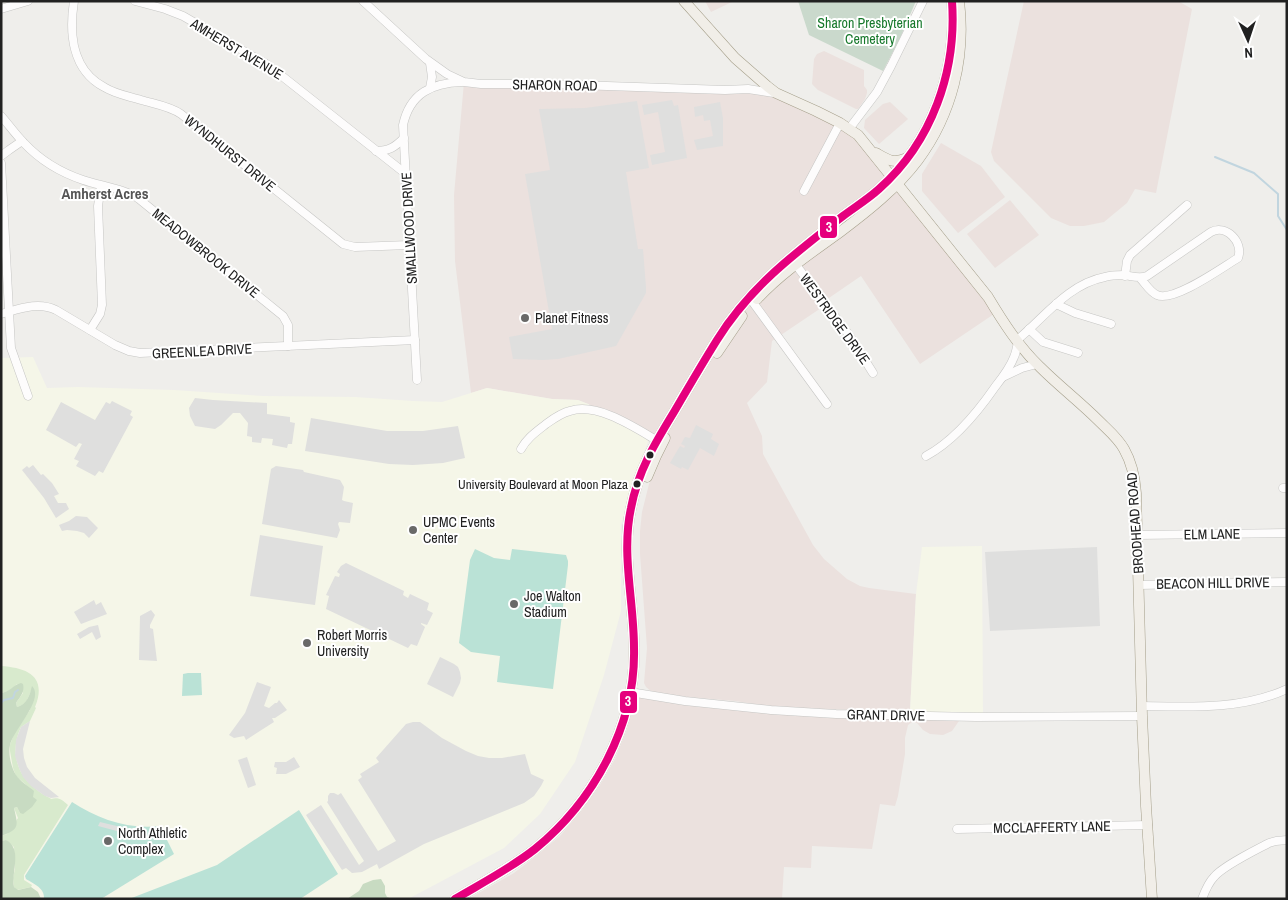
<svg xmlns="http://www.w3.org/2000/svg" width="1288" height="900" viewBox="0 0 1288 900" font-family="'Archivo Narrow',sans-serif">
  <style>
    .commercial { fill: #ebe1de }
    .education { fill: #f5f6e8 }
    .grass { fill: #d8eacd }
    .forest { fill: #c8dbc2 }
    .cemetery { fill: #cad9cc }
    .pitch { fill: #bae2d6 }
    .parking { fill: #dfdfde }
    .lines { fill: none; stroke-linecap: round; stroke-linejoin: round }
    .stream { stroke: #c1d5df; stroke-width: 2 }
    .minor-casing { stroke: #c6c6c4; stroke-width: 9 }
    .major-casing { stroke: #a49e89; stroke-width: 11 }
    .minor { stroke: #fdfcfc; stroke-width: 8 }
    .major { stroke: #f1eee8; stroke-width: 10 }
    .bus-1-casing { stroke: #fff; stroke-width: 11 }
    .bus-1 { stroke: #e5007d; stroke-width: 8 }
    .poi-dot { fill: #696968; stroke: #fff; stroke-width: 2 }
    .bus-dot { fill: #212121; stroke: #fff; stroke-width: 2 }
    .labels { text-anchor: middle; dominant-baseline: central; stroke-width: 4; stroke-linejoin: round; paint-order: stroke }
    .bus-label { font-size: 13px; fill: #212121; stroke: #fff; text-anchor: end }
    .park-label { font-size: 14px; fill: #16782b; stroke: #fff }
    .street-label { font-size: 14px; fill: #212121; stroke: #fff }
    .poi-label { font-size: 14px; fill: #212121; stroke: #fff; text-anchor: start }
    .neighbourhood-label { font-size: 15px; font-weight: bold; fill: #545454; stroke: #fff }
    .line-badge { stroke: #fff; stroke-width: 2 }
    .badge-label { font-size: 14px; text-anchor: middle; font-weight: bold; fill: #fff }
  </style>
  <rect width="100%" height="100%" fill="#efeeeb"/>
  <!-- commercial -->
  <g class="commercial">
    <polygon points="705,1 734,1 711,12"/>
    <polygon points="1024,1 1178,1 1192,9 1156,193 1135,189 1127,203 1104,222 1084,226 1070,226 1051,218 994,161 991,152"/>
    <polygon points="824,51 864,70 864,86 867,90 867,93 865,99 858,109 856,109 818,90 812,84 814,59 817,54"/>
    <polygon points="464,82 776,93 858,135 997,312 920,364 861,276 826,300 821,308 772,341 767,382 747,403 762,436 763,454 813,545 824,559 847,579 860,586 869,588 916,594 910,712 774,707 735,701 688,697 665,694 652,692 646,687 644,683 647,648 640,554 640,531 642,512 649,484 659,463 654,460 661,446 603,415 588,404 578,400 552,399 487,388 471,393 455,261 454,195"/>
    <polygon points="890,102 908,119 879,144 864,128 865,120 883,104"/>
    <polygon points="941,143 981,166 1005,197 958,233 922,191 922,174"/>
    <polygon points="1010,200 1039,235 995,268 967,234"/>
    <polygon points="637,693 771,710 959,716 959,721 952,731 943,735 930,734 923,730 917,723 912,722 908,725 905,738 905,754 898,796 895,806 880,804 872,849 812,846 811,868 784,867 782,899 468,899 514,873 536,856 560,836 582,810 600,785 615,759 627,729"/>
  </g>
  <!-- education -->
  <g class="education">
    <polygon points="33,357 47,388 78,387 174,390 263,396 355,397 413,401 442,402 487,388 552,399 578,400 588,404 603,415 649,438 621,525 621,611 604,675 575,762 540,814 504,848 408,899 1,899 1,358"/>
    <polygon points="982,546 983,713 910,712 916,594 922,547"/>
  </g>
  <!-- grass -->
  <path class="grass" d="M1,666C29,668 47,677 35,707L36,708L30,721L21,727C10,750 16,775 37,790C41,793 45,796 50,798L51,799C59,797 62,800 68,805L24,875V880L32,885L31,887L17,890L14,887L13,878L15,869L14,847L6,840L1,841V836L7,834L18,818L14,808L17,807L20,813L33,797V791L16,776L13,768L10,751V745L14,734L30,710L31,691C28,698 26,705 17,707L16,703L23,693L17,684L12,690L1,693Z"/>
  <!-- forest -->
  <g class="forest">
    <path d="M21,683L23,684C25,692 20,697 16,703L17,707C27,705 30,694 32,686C45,699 13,730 10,745C8,754 11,767 16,775C20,781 28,786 34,791L33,797L37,800L32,807L23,814L20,813L17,807L14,808C18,826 20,829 1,836V693C10,692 13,685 21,683Z"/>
    <path d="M6,840C23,849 11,872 14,887L18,890L31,887L38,892L41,899H1V841Z"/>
    <polygon points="381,879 385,886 385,893 387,897 392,899 347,899 359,891 363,884 373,880"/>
  </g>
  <!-- cemetery -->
  <polygon class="cemetery" points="798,1 916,1 900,38 883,71 809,35"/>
  <!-- pitch -->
  <g class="pitch">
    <polygon points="475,549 494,558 510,560 512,549 566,555 568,561 568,565 553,689 497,682 500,656 471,652 459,643 470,560"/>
    <polygon points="188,673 201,673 202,695 182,696 183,674"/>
    <path d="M72,802C98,819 129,830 160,826L174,854L101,899H44C45,888 34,884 26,879L25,876Z"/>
    <polygon points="299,810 338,874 300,899 129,899 217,865"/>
  </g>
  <!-- parking -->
  <g class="parking">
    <polygon points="672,100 674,106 678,105 687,158 652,165 650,155 665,152 658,112 644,115 642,105"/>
    <polygon points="637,101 649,168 626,172 638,249 643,249 646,287 646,293 616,346 558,359 543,360 513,359 509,337 552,329 525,174 550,170 539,109 585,108"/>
    <polygon points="720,102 723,118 723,146 697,150 694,140 713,136 710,120 704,121 703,115 695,117 694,107"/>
    <polygon points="195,398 213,400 267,403 267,414 290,417 290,422 295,423 292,444 288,444 287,448 272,445 273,439 262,438 261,443 252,442 252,437 247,436 248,423 240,413 233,413 221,425 215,429 195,426 190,416 189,408"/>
    <polygon points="112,401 132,411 130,415 133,417 103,473 99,471 95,476 76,466 79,461 74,459 82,444 79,443 76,447 46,430 61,402 95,420 106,402 110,404"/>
    <polygon points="311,418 387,431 423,431 458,426 465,458 443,463 413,465 389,464 305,451"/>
    <polygon points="696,425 713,434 711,439 719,444 714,456 700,448 688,470 682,467 681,469 670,463 680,446 684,448 685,446 681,444 685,437 690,438"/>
    <polygon points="33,465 41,475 43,474 52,483 59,494 54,496 58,503 66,503 69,509 56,518 44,498 22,470 27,466 29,468"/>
    <polygon points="276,466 303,470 304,472 340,480 344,487 342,500 344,501 353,503 350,523 339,522 338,524 340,530 337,538 262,524 271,469"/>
    <polygon points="76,516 87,517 98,528 89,538 84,533 77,531 67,530 62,531 59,525 69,521"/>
    <polygon points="260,535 323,546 315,605 250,596"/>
    <polygon points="1097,547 1100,626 990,631 985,552"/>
    <polygon points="346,563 404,591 403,595 408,598 410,594 429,603 427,610 433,613 427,625 421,623 421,624 425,627 417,646 411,644 408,648 326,609 329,596 326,595 335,576 339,577 340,574 337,572 341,566"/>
    <polygon points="94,600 96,605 101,602 107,614 81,624 74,612"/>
    <polygon points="151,610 155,615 150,625 150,628 153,629 157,661 139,660 140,616"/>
    <polygon points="98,625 101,637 96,640 92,632 80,639 77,634 89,627"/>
    <polygon points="440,657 454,664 458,667 460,672 461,678 460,683 453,697 427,684"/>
    <polygon points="257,682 271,687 264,706 269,708 275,703 277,703 279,700 287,710 275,718 272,718 274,722 246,740 244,736 234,738 229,735 245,713"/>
    <polygon points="30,721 23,749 24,758 27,767 35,778 59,797 51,798 45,796 31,786 23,777 19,768 15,756 16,740 21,727"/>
    <polygon points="413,722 420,722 442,738 466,751 478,756 489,758 502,758 525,754 531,774 544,780 541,786 534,796 524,803 424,844 379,869 377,864 362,872 352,873 346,868 342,870 306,815 321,805 359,865 364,861 327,802 328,801 328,796 330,793 334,793 338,795 341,793 378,851 396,841 358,780 362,777 360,774 379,762 376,758 406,724"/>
    <polygon points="247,757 256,785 248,788 238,760"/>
    <polygon points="294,757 300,767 286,774 276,774 277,768 274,767 275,762 286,762"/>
    <polygon points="100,822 129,829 128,834 98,826"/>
  </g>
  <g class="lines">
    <!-- stream -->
    <g class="stream">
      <polyline points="1215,157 1254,173 1278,194 1278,216 1287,230"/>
      <polyline points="1,703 4,700 13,698 15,692 18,690"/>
    </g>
    <!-- minor casing -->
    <g class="minor-casing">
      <g id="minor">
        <path d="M74,1C69,33 72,70 104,87C115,94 128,96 141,100C154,104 169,106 181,114L343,244L355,247L409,245"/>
        <polyline points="135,1 165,9 183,16 268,65 406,174"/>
        <polyline points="363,1 426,59 447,74 464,82 481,84 548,84 725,90 748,89 774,93"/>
        <polyline points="1,9 28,1"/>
        <polyline points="430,88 432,77 430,63"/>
        <path d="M1,116C9,125 16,135 24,143C40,160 62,173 83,180C100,186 126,189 139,199L283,316L288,325V346"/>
        <polyline points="849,129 877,92 891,66 923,1"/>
        <path d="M376,151C389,151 395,147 404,138"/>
        <polyline points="1,156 9,150 22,141"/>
        <polyline points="1,163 11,348 28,396"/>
        <polyline points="804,191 840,123"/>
        <polyline points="796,265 849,335 873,373"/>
        <polyline points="1125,276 1127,261 1130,255 1187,205"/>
        <polyline points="749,297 827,404"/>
        <polyline points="1056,304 1075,313 1111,324"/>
        <path d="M1,314C19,309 38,301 56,310L115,345L129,351L140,353L415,340"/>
        <polyline points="1029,329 1043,342 1078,353"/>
        <polyline points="90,330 100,314 102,305 98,206 101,186"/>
        <path d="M1017,340C1044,318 1068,284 1105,277C1111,275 1118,275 1124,275C1132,276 1139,279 1147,276L1211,232C1226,224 1244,242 1238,258C1223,267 1173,303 1157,295C1150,292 1145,283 1140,278"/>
        <polyline points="1003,377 1022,368 1037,364"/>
        <path d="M417,380L403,125C410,93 432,83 462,82"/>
        <path d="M521,449C527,438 536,432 546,424C553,419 561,413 570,411C596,402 634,427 656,440"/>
        <path d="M926,456C954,441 977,413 995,387C1002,378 1010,368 1014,357C1016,353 1017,347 1018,342"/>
        <polyline points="1283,488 1287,488"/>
        <polyline points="1137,535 1287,533"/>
        <polyline points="1139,585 1287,582"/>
        <polyline points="630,692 685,701 771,710 836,714 976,717 1142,716"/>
        <path d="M1142,706C1190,707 1242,710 1287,689"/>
        <polyline points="957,829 1148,825"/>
        <path d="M1202,899C1205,891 1208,883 1214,877C1223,866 1254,851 1269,843L1276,841L1287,840"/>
      </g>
    </g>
    <!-- major casing -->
    <g class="major-casing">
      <g id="major">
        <path d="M684,1L735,58L767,86L776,93L816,111L840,123L858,135L988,297C1003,322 1019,347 1040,367C1059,386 1080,402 1099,421C1108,430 1118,438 1124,449C1132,463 1135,478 1136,493L1142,716L1146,806L1152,899"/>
        <path d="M876,153C888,160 893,164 907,158"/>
        <path d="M757,299C781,273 811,253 840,232C868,211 897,188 918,160C952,114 966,57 959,1"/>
        <polyline points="717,353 742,316"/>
        <polyline points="647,477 656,456 665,438"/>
        <path d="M455,899C482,883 511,868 535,849C594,801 636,725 634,648C634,601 621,554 631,508C638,471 655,443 674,412C688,388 702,364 717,340C750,287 794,254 843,216C855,207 868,199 879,189C932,142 957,71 952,1"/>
      </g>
    </g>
    <!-- minor -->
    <use href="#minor" class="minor"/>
    <!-- major -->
    <use href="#major" class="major"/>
    <!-- bus-1 casing -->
    <g class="bus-1-casing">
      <path id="bus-1" d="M455,899C482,883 511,868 535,849C594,801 636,725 634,648C634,601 621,554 631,508C638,471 655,443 674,412C688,388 702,364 717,340C750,287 794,254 843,216C855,207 868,199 879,189C932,142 957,71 952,1"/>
    </g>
    <!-- bus-1 -->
    <use href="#bus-1" class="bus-1"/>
  </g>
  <!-- markers -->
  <g class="poi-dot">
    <circle cx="525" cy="318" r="5"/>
    <circle cx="413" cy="530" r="5"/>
    <circle cx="514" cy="604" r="5"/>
    <circle cx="307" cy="643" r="5"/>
    <circle cx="108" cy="841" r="5"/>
  </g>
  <g class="bus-dot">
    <circle cx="650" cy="455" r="4.5"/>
    <circle cx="637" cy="484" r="4.5"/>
  </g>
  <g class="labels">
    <!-- bus labels -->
    <g class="bus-label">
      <text x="628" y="484">University Boulevard at Moon Plaza</text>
    </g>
    <!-- park labels -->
    <g class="park-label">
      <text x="870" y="23">Sharon Presbyterian<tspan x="870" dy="16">Cemetery</tspan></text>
    </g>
    <!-- street labels -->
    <g class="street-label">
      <text transform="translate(237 49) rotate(31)">AMHERST AVENUE</text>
      <text transform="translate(555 85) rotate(1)">SHARON ROAD</text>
      <text transform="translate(230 153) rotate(39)">WYNDHURST DRIVE</text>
      <text transform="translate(409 228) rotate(-93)">SMALLWOOD DRIVE</text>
      <text transform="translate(206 253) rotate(39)">MEADOWBROOK DRIVE</text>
      <text transform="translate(835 319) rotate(54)">WESTRIDGE DRIVE</text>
      <text transform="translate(202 351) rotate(-3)">GREENLEA DRIVE</text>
      <text transform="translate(1135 523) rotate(-94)">BRODHEAD ROAD</text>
      <text transform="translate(1212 534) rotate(-1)">ELM LANE</text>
      <text transform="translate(1213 583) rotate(-1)">BEACON HILL DRIVE</text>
      <text transform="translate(886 715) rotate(1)">GRANT DRIVE</text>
      <text transform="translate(1052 827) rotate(-1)">MCCLAFFERTY LANE</text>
    </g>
    <!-- poi labels -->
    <g class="poi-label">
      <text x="535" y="318">Planet Fitness</text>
      <text x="423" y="522">UPMC Events<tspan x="423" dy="16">Center</tspan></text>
      <text x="524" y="596">Joe Walton<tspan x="524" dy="16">Stadium</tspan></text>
      <text x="317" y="635">Robert Morris<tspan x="317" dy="16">University</tspan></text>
      <text x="118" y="833">North Athletic<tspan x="118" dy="16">Complex</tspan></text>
    </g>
    <!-- neighbourhood labels -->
    <g class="neighbourhood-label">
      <text x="105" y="193">Amherst Acres</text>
    </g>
  </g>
  <g class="line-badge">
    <rect x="819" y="215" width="19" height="24" rx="5" fill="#e5007d"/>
    <rect x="619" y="690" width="19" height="24" rx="5" fill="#e5007d"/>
  </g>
  <g class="badge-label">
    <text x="829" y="232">3</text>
    <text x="628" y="706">3</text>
  </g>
  <!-- border -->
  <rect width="1288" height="900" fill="none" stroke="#212121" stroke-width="5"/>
  <!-- north arrow -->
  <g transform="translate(1248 40) rotate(177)" stroke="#ffffff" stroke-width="4" paint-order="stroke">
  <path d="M0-4L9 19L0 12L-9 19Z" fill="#212121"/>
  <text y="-8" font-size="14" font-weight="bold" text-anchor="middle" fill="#212121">N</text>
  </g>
</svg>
